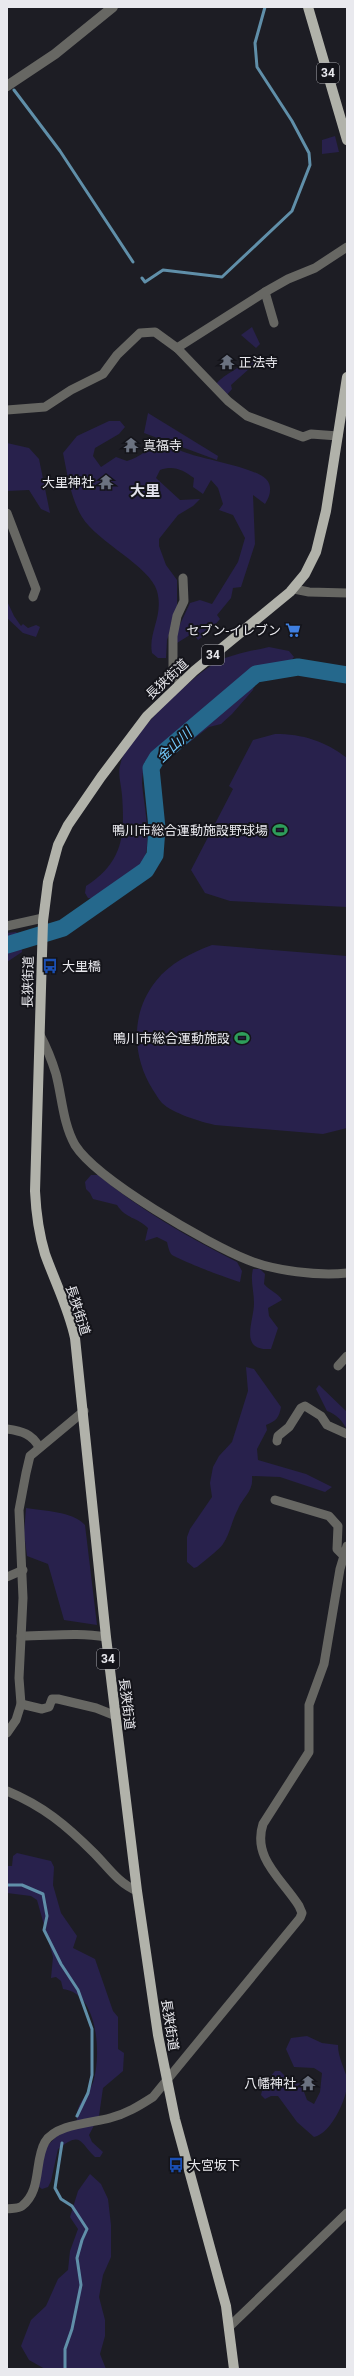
<svg xmlns="http://www.w3.org/2000/svg" width="354" height="2376" font-family="Roboto,'Noto Sans JP',sans-serif">
  <style>
    .green { fill: #28214c }
    .lines { fill: none; stroke-linecap: round; stroke-linejoin: round }
    .stream { stroke: #608fa9; stroke-width: 3 }
    .river { stroke: #25688c; stroke-width: 17 }
    .minor { stroke: #676763; stroke-width: 9 }
    .tertiary { stroke: #676763; stroke-width: 10 }
    .primary { stroke: #b1b2aa; stroke-width: 10 }
    .labels { text-anchor: middle; dominant-baseline: central; stroke-width: 4; stroke-linejoin: round; paint-order: stroke }
    .shield { fill: #14141a; stroke: #a9a9ae; stroke-width: 1 }
    .shield-label { font-size: 12px; font-weight: bold; fill: #e9e9ee }
    .poi-label { font-size: 13px; fill: #e9e9ee; stroke: #14141a; text-anchor: end }
    .street-label { font-size: 13px; fill: #e9e9ee; stroke: #14141a }
    .water-label { font-size: 14px; font-style: italic; fill: #73cafd; stroke: #14141a }
    .quarter-label { font-size: 15px; font-weight: bold; fill: #e2e1eb; stroke: #14141a }
  </style>
  <rect width="100%" height="100%" fill="#1d1d24"/>
  <g class="green">
    <polygon points="335,136 339,152 322,154 322,140"/>
    <polygon points="252,327 260,344 256,348 241,335"/>
    <path d="M252 357 258 361 231 385 232 389 226 396 215 385C225 373 241 368 252 357Z"/>
    <polygon points="148,413 218,456 217,460 144,433"/>
    <path d="M109 421H120L125 427 119 434 95 448 93 456 101 467 116 457 127 461C139 457 147 452 153 441 166 443 175 449 187 453 206 460 253 467 266 479 273 486 270 497 265 504L253 495 255 544 241 587 233 588 231 598 217 615 220 619 208 633 198 640 193 633 177 643 175 635 190 603 200 600 212 604 238 562 245 538 233 515 219 510 223 504 218 488 211 480 203 494 193 487 194 478C183 470 174 465 160 470L156 478 180 500 200 499 193 506 178 515 159 539V546L166 565 177 580V612L167 640 166 658H158L152 653C148 632 164 616 157 591 150 566 97 542 82 517 71 499 67 473 63 453L77 436Z"/>
    <polygon points="7,443 29,448 39,459 50,513 41,509 29,490 7,491"/>
    <polygon points="7,601 14,616 21,626 23,624 28,628 36,625 40,627 36,637 23,633 7,618"/>
    <path d="M269 647 289 651 294 657 288 664 268 667 255 682 253 690 232 714 221 724 209 727 160 765 144 762C144 769 142 776 142 783 144 808 156 855 136 873 123 884 106 887 94 899L88 898 85 893 86 886C123 862 125 836 122 795 121 783 117 773 121 762 128 737 194 674 217 662 232 654 252 651 269 647Z"/>
    <path d="M275 734C303 734 325 741 347 758V907L230 901 205 893 191 870 233 789 229 786 253 740Z"/>
    <polygon points="16,932 20,936 22,952 7,962 7,933"/>
    <path d="M212 945 347 956V1128L323 1134 215 1125C201 1122 172 1113 162 1103 158 1099 156 1094 153 1090 132 1057 130 1013 156 981 170 963 191 953 212 945Z"/>
    <path d="M91 1175H98C140 1210 188 1237 237 1262L242 1271 240 1282C231 1280 174 1258 171 1254 169 1251 168 1246 167 1242L157 1237 145 1241 148 1228C137 1217 126 1219 117 1205L93 1199 90 1193 86 1189 85 1182Z"/>
    <path d="M253 1269H260L265 1274 264 1284C270 1291 278 1293 282 1300L268 1308 269 1316 278 1328 271 1349C238 1351 254 1322 254 1303 254 1291 250 1280 253 1269Z"/>
    <path d="M246 1367 254 1369 281 1407C279 1418 276 1421 266 1425L267 1430 257 1449 258 1460 306 1474 332 1487 325 1492 280 1477 252 1476C254 1491 243 1497 238 1509 232 1520 230 1534 223 1544 221 1548 202 1563 197 1567L194 1568 187 1562V1537L190 1529 212 1497 210 1483 213 1467 219 1456 232 1442 248 1391Z"/>
    <path d="M319 1385 347 1412V1430C343 1421 336 1414 327 1411L316 1389Z"/>
    <path d="M26 1508C44 1511 72 1511 85 1525L97 1625 64 1620 48 1564 27 1556 24 1533Z"/>
    <path d="M17 1853 51 1861 54 1867 53 1885 61 1913 77 1936 73 1948 95 1959 113 2011 118 2017V2049L124 2053 123 2071 103 2088 99 2116 89 2135 92 2142 103 2152 100 2157H95C79 2141 81 2131 58 2149L51 2181 48 2187 42 2189 38 2186 46 2147 58 2135 77 2120C75 2102 90 2095 94 2079 101 2053 98 1993 63 1989L61 1981 56 1977 51 1978 53 1957 37 1900 31 1896 7 1893V1866H12L13 1856Z"/>
    <path d="M307 2036 322 2043 338 2045C338 2057 344 2067 347 2078 350 2095 331 2134 314 2137L297 2122 278 2096H271L265 2099 261 2095C263 2085 268 2079 275 2071H280L290 2081 301 2084 307 2100 314 2104 320 2092 322 2073 314 2068 294 2067 286 2049 291 2038Z"/>
    <polygon points="90,2174 101,2184 108,2199 111,2225 111,2257 103,2275 99,2297 105,2320 105,2336 100,2354 106,2369 45,2369 29,2360 21,2346 31,2320 46,2306 58,2279 68,2270 70,2251 78,2229 70,2217 78,2191"/>
  </g>
  <g class="lines">
    <g class="stream">
      <polyline points="14,90 60,151 133,262"/>
      <polyline points="142,278 145,282 163,270 222,277 292,211 310,165 309,153 292,121 257,67 255,43 265,7"/>
      <polyline points="7,1885 22,1885 43,1894 47,1916 44,1930 61,1964 78,1990 92,2029 92,2075 88,2093 77,2116"/>
      <polyline points="62,2143 55,2188 61,2199 72,2206 87,2229 82,2240 77,2258 81,2285 72,2329 65,2349 65,2369"/>
    </g>
    <polyline class="river" points="7,945 63,928 146,870 155,855 157,828 151,768 157,758 256,674 298,667 347,675"/>
    <g class="minor">
      <polyline points="265,292 274,323"/>
      <polyline points="177,348 228,401 247,416 303,437 311,434 338,436"/>
      <polyline points="7,410 45,407 71,390 103,374 117,355 140,333 155,332 177,348 265,292 288,279 315,268 347,247"/>
      <polyline points="7,513 36,589 33,597"/>
      <polyline points="294,589 309,592 347,593"/>
      <polyline points="179,684 173,669 173,636 177,616 184,601 183,578"/>
      <polyline points="7,926 43,918"/>
      <path d="M40 1035C47 1048 52 1061 56 1074 62 1097 63 1124 75 1145 97 1180 208 1244 248 1260 275 1271 318 1276 347 1273"/>
      <polyline points="338,1366 347,1356"/>
      <path d="M7 1429C22 1431 32 1434 39 1447"/>
      <polyline points="277,1441 278,1436 289,1427 301,1408 305,1406 321,1416 327,1425 347,1434"/>
      <polyline points="275,1500 329,1516 338,1526 337,1549 343,1555"/>
      <polyline points="7,1577 23,1570"/>
      <path d="M21 1636C50 1636 77 1632 106 1637"/>
      <polyline points="21,1704 42,1709 49,1707 52,1699 58,1699 96,1708 116,1716"/>
      <polyline points="7,1733 16,1720 21,1704 19,1678 23,1598 19,1510 26,1473 30,1456 84,1411"/>
      <path d="M7 1791C43 1806 66 1825 94 1853 108 1867 118 1883 137 1891"/>
      <path d="M7 2209C11 2208 18 2209 22 2206 42 2191 34 2161 45 2142 56 2124 92 2123 110 2118 126 2114 139 2106 153 2097L300 1918 302 1913 299 1906C282 1879 252 1858 263 1824L309 1752V1705L324 1664 340 1569 347 1546"/>
      <polyline points="230,2326 347,2213"/>
    </g>
    <polyline class="tertiary" points="7,86 55,54 113,7"/>
    <g class="primary">
      <polyline points="308,7 347,140"/>
      <path d="M234 2369 226 2306 175 2119 158 2035 137 1891 106 1637 75 1338C69 1309 55 1282 45 1254 39 1234 36 1212 35 1191L43 921 48 882 58 845 68 825 101 777 147 716 194 671 290 592 305 574 316 552 326 511 347 377"/>
    </g>
  </g>
  <defs>
    <g id="temple-bare" transform="scale(1.2)"><path d="M0-6L5-2H3V0L6.5 2.5H4V6H1.5V3h-3V6H-4V2.5H-6.5L-3 0V-2H-5Z" fill="#6b7280" stroke="#14141a" stroke-width="2.5" paint-order="stroke"/></g>
    <g id="supermarket-bare" transform="scale(1.2)"><path d="M-6-5.5h2.5l.6 2H6L4.5 2H-2.5L-4.4-4H-6ZM-1.5 3.2a1.3 1.3 0 1 0 .1 0ZM3 3.2a1.3 1.3 0 1 0 .1 0Z" fill="#3f7fe0" stroke="#14141a" stroke-width="2.5" paint-order="stroke"/></g>
    <g id="stadium-bare" transform="scale(1.2)"><path d="M0-5a6.5 5 0 1 0 0 10a6.5 5 0 1 0 0-10ZM-3.5-1.8h7v3.6h-7Z" fill="#2e9e5b" stroke="#14141a" stroke-width="2.5" paint-order="stroke"/></g>
    <g id="bus-bare" transform="scale(1.2)"><path d="M-5-6H5V4H4V6H2V4H-2V6H-4V4H-5ZM-3.5-4V0h7V-4ZM-3.5 1.2v1.5H-2V1.2ZM2 1.2v1.5H3.5V1.2Z" fill="#1a4fb4" stroke="#14141a" stroke-width="2.5" paint-order="stroke"/></g>
  </defs>
  <g fill-rule="evenodd">
    <use href="#temple-bare" x="227" y="362"/>
    <use href="#temple-bare" x="131" y="445"/>
    <use href="#temple-bare" x="106" y="482"/>
    <use href="#supermarket-bare" x="293" y="630"/>
    <use href="#stadium-bare" x="280" y="830"/>
    <use href="#bus-bare" x="50" y="966"/>
    <use href="#stadium-bare" x="242" y="1038"/>
    <use href="#temple-bare" x="308" y="2083"/>
    <use href="#bus-bare" x="176" y="2165"/>
  </g>
  <g class="labels">
    <g class="shield">
      <rect x="317" y="63" width="22" height="20" rx="3"/>
      <rect x="202" y="645" width="22" height="20" rx="3"/>
      <rect x="97" y="1649" width="22" height="20" rx="3"/>
    </g>
    <g class="shield-label">
      <text x="328" y="73">34</text>
      <text x="213" y="655">34</text>
      <text x="108" y="1659">34</text>
    </g>
    <g class="poi-label">
      <text x="239" y="362" text-anchor="start">正法寺</text>
      <text x="143" y="445" text-anchor="start">真福寺</text>
      <text x="94" y="482">大里神社</text>
      <text x="281" y="630">セブン-イレブン</text>
      <text x="268" y="830">鴨川市総合運動施設野球場</text>
      <text x="62" y="966" text-anchor="start">大里橋</text>
      <text x="230" y="1038">鴨川市総合運動施設</text>
      <text x="296" y="2083">八幡神社</text>
      <text x="188" y="2165" text-anchor="start">大宮坂下</text>
    </g>
    <g class="street-label">
      <text transform="translate(167 679) rotate(-43)">長狭街道</text>
      <text transform="translate(28 982) rotate(-89)">長狭街道</text>
      <text transform="translate(78 1310) rotate(72)">長狭街道</text>
      <text transform="translate(127 1704) rotate(83)">長狭街道</text>
      <text transform="translate(170 2025) rotate(81)">長狭街道</text>
    </g>
    <g class="water-label">
      <text transform="translate(174 745) rotate(-43)">金山川</text>
    </g>
    <g class="quarter-label">
      <text x="145" y="491">大里</text>
    </g>
  </g>
  <rect width="354" height="2376" fill="none" stroke="#e9e9ee" stroke-width="16"/>
</svg>
